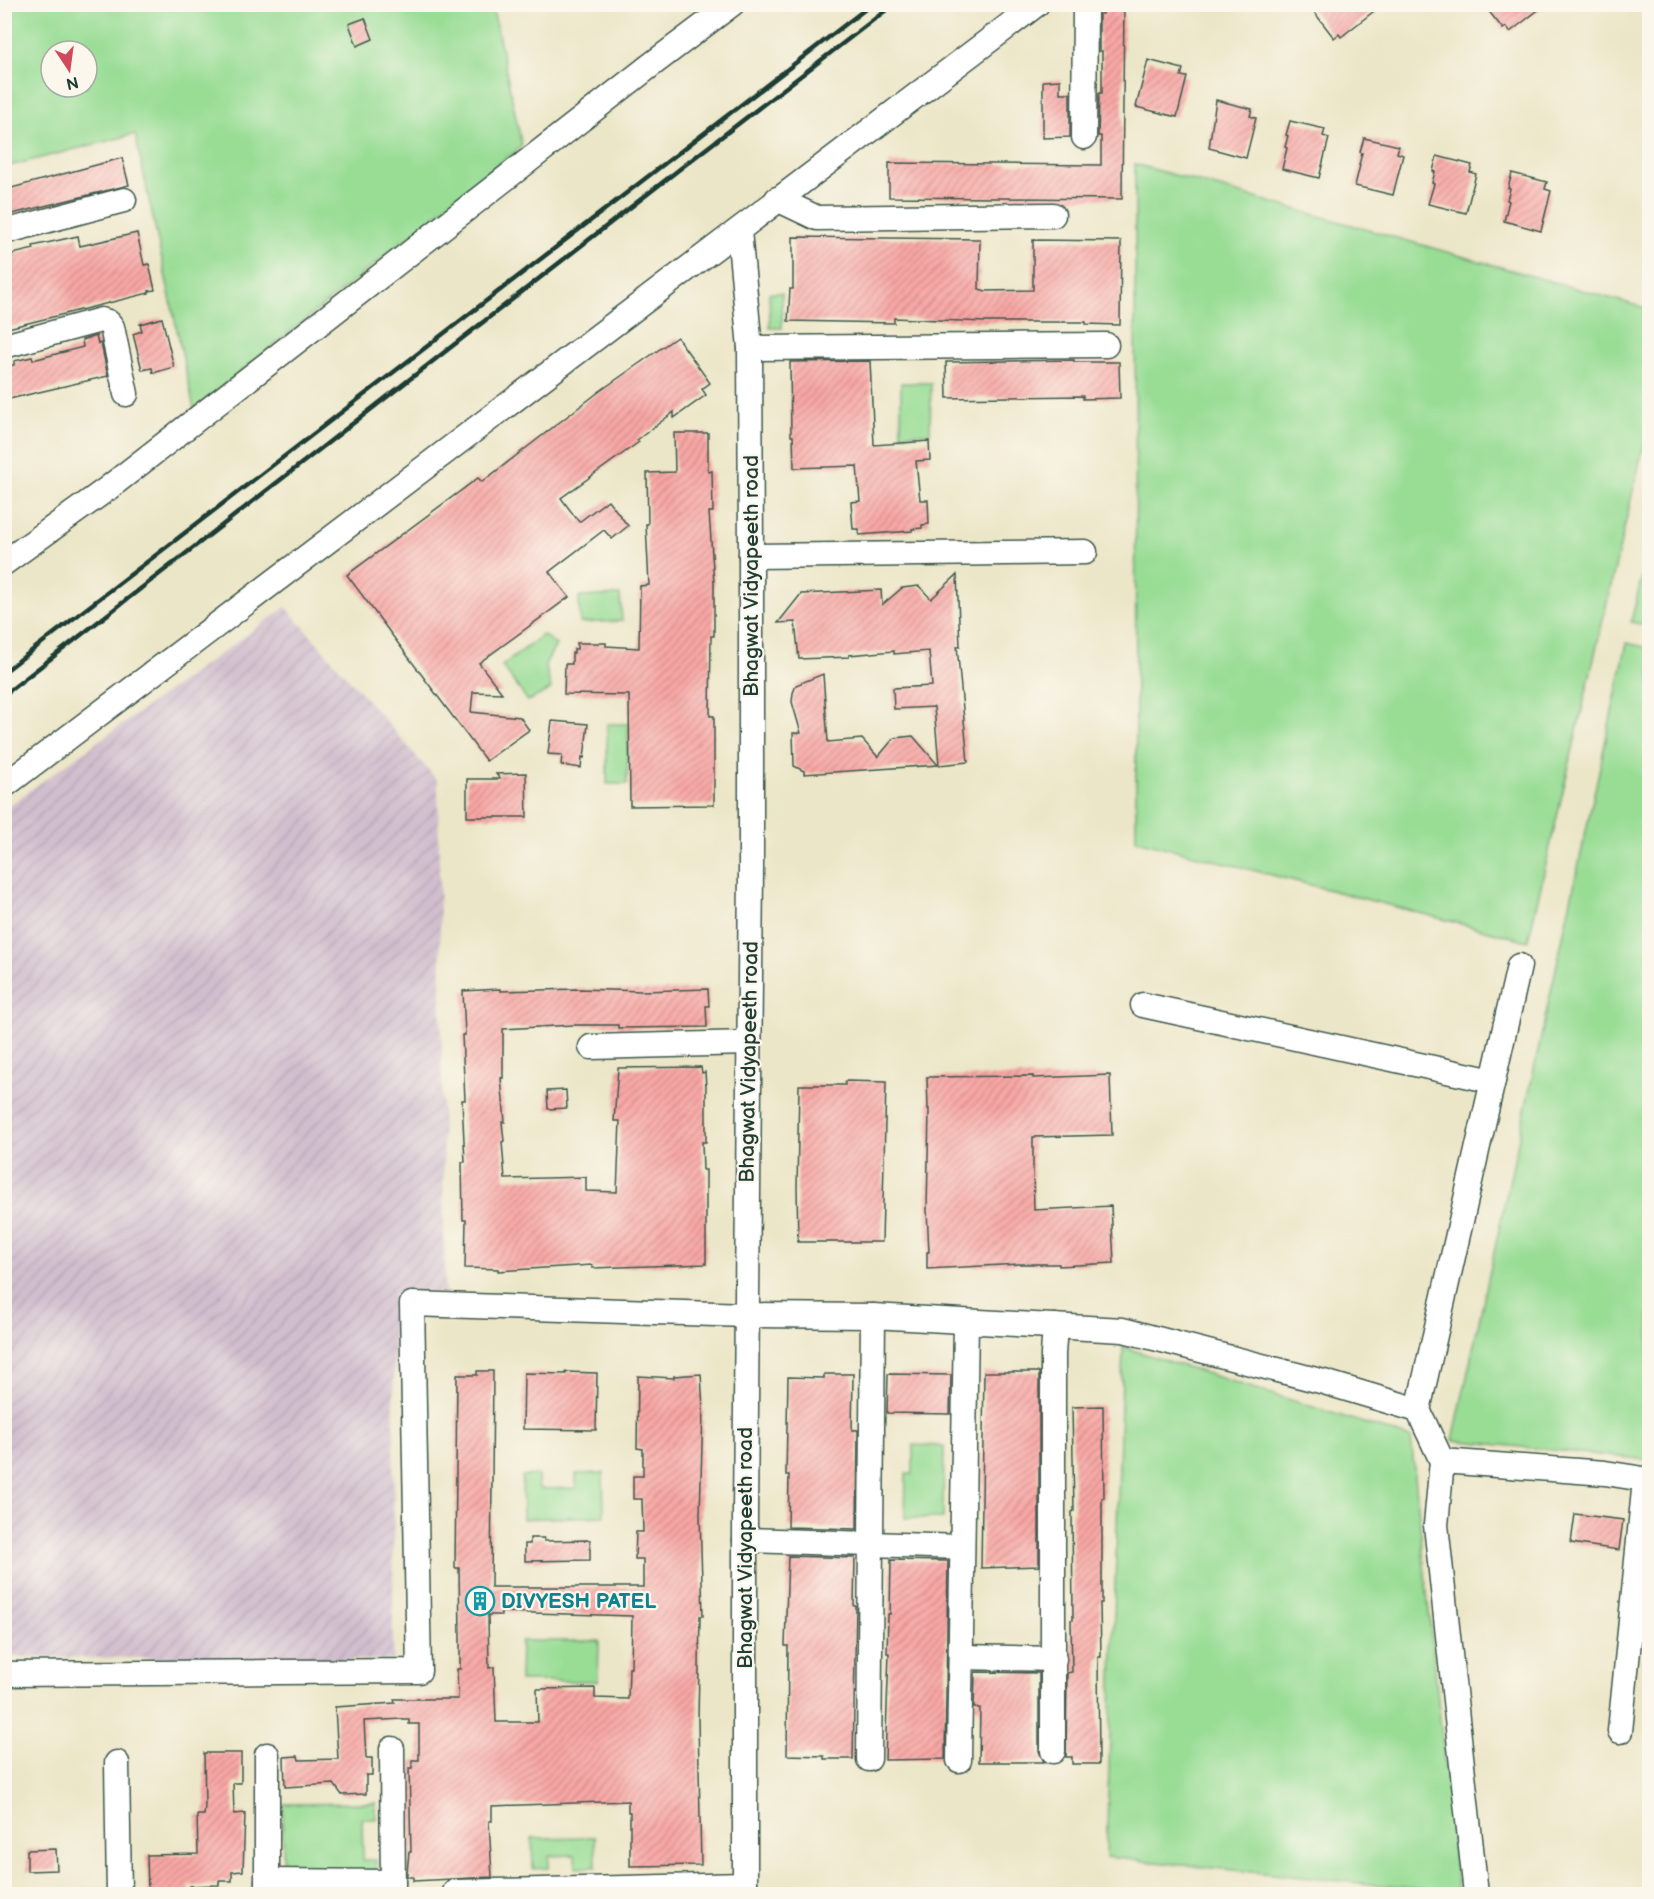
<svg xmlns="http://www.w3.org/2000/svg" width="1654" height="1899" font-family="'Balsamiq Sans',sans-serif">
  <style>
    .industrial { fill: url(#industrial-furrows) }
    .green { fill: #99dd95; stroke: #5c8d64; stroke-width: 1.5; fill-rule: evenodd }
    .building { fill: url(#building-hatch); fill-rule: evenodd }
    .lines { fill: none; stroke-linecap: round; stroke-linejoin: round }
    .minor-casing { stroke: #3e564a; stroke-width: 27 }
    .minor { stroke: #fff; stroke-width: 24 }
    .rail { stroke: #1f3d34; stroke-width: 4.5 }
    .labels { text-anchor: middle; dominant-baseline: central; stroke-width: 4.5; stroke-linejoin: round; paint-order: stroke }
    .street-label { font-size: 21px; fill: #1f3d34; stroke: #fbf7ec }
    .culture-label { font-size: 21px; font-weight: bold; fill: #0d838f; stroke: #fbf7ec; text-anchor: start }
  </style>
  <defs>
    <pattern id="industrial-furrows" width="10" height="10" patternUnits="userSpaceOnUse" patternTransform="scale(1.5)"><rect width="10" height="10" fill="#d0bdcd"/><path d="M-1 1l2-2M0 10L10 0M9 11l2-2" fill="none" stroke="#b2a3b1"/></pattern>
    <pattern id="building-hatch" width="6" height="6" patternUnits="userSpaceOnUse" patternTransform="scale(1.5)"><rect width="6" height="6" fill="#f9a7a5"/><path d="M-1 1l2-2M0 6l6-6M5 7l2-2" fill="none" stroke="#c98987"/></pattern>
  </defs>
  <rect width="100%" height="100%" fill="#fbf7ec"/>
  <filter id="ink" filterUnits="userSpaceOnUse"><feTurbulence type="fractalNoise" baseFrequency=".0167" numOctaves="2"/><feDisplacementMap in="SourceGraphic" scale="12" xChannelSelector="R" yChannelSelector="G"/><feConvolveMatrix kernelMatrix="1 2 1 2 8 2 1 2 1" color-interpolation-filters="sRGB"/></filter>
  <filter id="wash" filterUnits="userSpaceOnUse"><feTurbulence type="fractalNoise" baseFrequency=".008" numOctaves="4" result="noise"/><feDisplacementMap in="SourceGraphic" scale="24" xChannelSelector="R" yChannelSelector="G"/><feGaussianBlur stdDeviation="1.35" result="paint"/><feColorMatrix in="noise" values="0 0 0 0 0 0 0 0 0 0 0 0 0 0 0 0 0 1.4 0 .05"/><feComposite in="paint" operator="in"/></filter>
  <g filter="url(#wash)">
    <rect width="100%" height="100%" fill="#ece6c8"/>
    <polygon class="industrial" points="286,607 438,781 445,1293 394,1293 393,1660 5,1657 4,809"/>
    <g class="green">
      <path d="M5 4 492 5 522 146 194 409 135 134 5 167ZM51 51H87V87H51Z"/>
      <polygon points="1135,164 1649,309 1649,422 1528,941 1136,840"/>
      <polygon points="769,293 782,293 782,328 770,328"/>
      <polygon points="901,383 931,383 930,433 901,434"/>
      <polygon points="1649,547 1649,626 1631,622"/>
      <polygon points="620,595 622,621 580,623 579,597"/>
      <polygon points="543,635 556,645 545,664 551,689 528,701 502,666"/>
      <polygon points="1627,643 1650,648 1649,1460 1453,1440"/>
      <polygon points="607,724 628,724 627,784 607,784"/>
      <polygon points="1123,1347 1411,1438 1458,1893 1106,1857"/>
      <polygon points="913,1445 944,1446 943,1518 905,1518 906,1474 913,1474"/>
      <polygon points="603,1473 604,1516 523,1519 522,1476 538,1475 539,1489 576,1488 576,1474"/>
      <polygon points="521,1641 599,1641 598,1681 520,1681"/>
      <polygon points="376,1803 376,1819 362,1819 363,1860 376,1860 376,1875 283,1876 283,1804"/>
      <polygon points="595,1837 596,1867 576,1868 575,1855 549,1856 549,1868 533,1869 532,1838"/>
    </g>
    <g id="blocks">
      <g class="building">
        <polygon points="1103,4 1124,4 1122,199 889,197 889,163 1101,165 1101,136 1098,136 1099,93 1102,93 1102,51 1099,51 1099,14 1103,14"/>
        <polygon points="1308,4 1383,4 1341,37 1339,34 1334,38"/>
        <polygon points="1483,4 1546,4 1510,32 1506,27 1503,29"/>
        <polygon points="365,18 373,39 357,46 349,24"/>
        <polygon points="1148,60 1183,69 1181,76 1187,77 1177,117 1136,107"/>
        <polygon points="1060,80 1060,93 1070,93 1070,137 1043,138 1043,81"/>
        <polygon points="1216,100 1252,109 1250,116 1256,118 1246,158 1209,148"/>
        <polygon points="1290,121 1325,129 1323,136 1329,138 1319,178 1282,169 1287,148 1285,147 1288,136 1286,135"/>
        <polygon points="1364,138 1399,146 1397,153 1403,155 1393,195 1355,186 1360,165 1359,165 1362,153 1360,152"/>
        <polygon points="1437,156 1472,165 1470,172 1476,174 1466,213 1428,204 1434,184 1432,183 1435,172 1433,171"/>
        <polygon points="122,158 129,185 4,216 4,190"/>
        <polygon points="1512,173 1547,182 1545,189 1551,191 1541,231 1504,221 1509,201 1507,200 1510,189 1508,188"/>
        <polygon points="137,233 144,265 149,264 155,290 149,291 149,293 4,329 4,256 34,249 33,246 78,236 80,246"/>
        <polygon points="793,237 980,239 979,289 986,291 1033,290 1033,240 1121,241 1120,325 1086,324 1086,322 985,322 894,318 894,323 788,321 790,289 793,289"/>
        <polygon points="162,318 174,367 153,373 152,368 142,370 133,334 142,331 140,324"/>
        <polygon points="96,336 98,344 101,343 108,376 9,399 4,367 14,365 14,361 32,357 33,360 83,347 82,340"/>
        <polygon points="677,337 710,383 702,389 706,395 674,418 674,412 637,440 639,442 561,498 579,522 608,500 628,526 612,539 604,530 549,572 569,597 479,663 502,693 473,692 471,712 520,717 529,730 486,761 347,575 478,478 482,482 600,391"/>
        <polygon points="1074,360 1074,362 1119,362 1120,398 1083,399 1083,396 947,398 946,362"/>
        <polygon points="870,361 874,445 929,441 930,460 916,461 920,500 928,500 929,524 922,525 922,528 912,529 912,531 859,535 859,529 853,529 851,502 860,501 857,466 794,468 793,436 791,436 790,362"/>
        <polygon points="674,433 708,433 708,472 712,471 713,512 709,512 714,583 714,636 711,636 710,716 714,716 714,805 630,806 629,695 564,694 565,664 572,664 572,653 574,653 574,649 577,649 577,643 606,643 606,646 639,648 640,586 649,585 646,524 648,524 647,473 675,472"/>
        <polygon points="957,575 960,646 957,646 968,762 939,765 934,707 894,709 893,688 932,686 929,651 894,654 894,651 849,655 849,657 799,659 795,622 778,623 801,594 881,590 882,605 902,588 919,586 931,599"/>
        <polygon points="823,674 828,742 862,739 878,757 894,738 913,736 938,765 804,774 804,771 794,766 793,733 801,733 792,702 793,693 796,685"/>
        <polygon points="552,721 588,724 584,758 582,757 581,768 561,765 562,755 548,754"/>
        <polygon points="526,773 527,817 467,817 467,779 500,779 496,774"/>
        <polygon points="500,989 500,991 579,989 643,991 708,989 709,1006 706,1006 707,1027 618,1028 618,1025 573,1025 503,1029 503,1078 501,1078 505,1122 502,1122 504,1141 502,1142 505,1179 586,1177 586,1191 617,1192 620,1121 614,1121 618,1068 701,1067 702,1073 705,1072 706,1087 706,1142 702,1142 703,1170 706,1170 706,1264 592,1268 592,1265 498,1271 498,1269 465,1268 466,1220 463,1220 462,1162 465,1162 462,1100 465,1100 462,1035 465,1035 463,991"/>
        <polygon points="1110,1075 1112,1135 1033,1137 1033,1167 1034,1210 1111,1206 1114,1263 1059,1266 1059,1264 1020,1264 927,1269 927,1252 929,1252 927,1210 929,1109 928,1109 927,1077 1033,1076 1033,1078"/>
        <polygon points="845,1081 886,1082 882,1242 798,1242 797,1187 799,1085 845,1085"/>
        <polygon points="566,1090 567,1108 548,1109 547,1091"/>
        <path d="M477 1371H493L491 1587H643V1559H635L636 1532H643L642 1499H633V1476H643V1449L637 1448 638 1376 674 1378V1376L701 1374 703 1410 700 1515 703 1616H700L698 1720 701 1865 630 1866V1812H628V1801L492 1806V1821H489L492 1877 413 1881V1877H407V1873L409 1852H411L409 1768H412V1760H419V1724H409V1720H403V1719L364 1721 366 1758H372V1775H366V1794L342 1795 334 1784 285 1787 284 1757 298 1756 299 1760 338 1759 335 1707 395 1703 394 1699H458L457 1669H460V1638L459 1568H455L457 1375H477ZM501 1612 632 1616 631 1668H629L628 1699 595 1698V1688L537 1689 538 1722H496L494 1667 489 1668 488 1615H501Z"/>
        <polygon points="566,1372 597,1373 596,1430 523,1429 524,1373 566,1374"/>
        <polygon points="984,1372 1039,1372 1039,1566 981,1568"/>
        <polygon points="824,1374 853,1374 852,1430 858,1430 857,1529 788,1527 789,1475 786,1475 788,1377 824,1378"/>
        <polygon points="888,1374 951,1375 950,1414 887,1413"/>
        <polygon points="1103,1406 1104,1498 1102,1498 1102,1603 1100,1603 1101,1657 1098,1657 1099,1764 1072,1764 1072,1757 1066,1757 1067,1673 1072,1672 1071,1620 1073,1620 1072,1512 1074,1511 1072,1407"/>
        <polygon points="1575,1514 1623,1520 1619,1550 1571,1543"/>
        <polygon points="530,1538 544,1538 544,1541 590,1540 590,1560 525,1561 525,1544 530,1544"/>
        <polygon points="788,1556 855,1558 854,1606 856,1606 853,1759 824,1759 824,1756 787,1755 788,1646 785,1646"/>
        <polygon points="891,1560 948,1561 945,1759 885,1760 889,1653 887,1653 888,1614 890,1614"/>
        <polygon points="975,1672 1039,1673 1039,1751 1044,1762 979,1762 980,1708 974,1708"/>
        <polygon points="204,1753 241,1753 241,1783 233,1783 234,1814 245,1813 243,1871 232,1872 232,1881 219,1881 219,1885 189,1886 189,1892 148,1893 147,1855 198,1854 197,1815 204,1815 205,1806"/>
        <polygon points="56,1849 57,1870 27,1871 27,1850"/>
      </g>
    </g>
  </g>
  <g filter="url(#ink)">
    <use href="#blocks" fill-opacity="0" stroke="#3e564a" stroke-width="1.5"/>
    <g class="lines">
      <g class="minor-casing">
        <g id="minor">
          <polyline points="1084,137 1085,4"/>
          <polyline points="777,199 817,218 1053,215"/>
          <polyline points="739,231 750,348 751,556 751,869 745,1514 745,1894"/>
          <polyline points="4,232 124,200"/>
          <polyline points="4,346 101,320 108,322 112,327 126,394"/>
          <polyline points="750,348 1106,345"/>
          <polyline points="751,556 1085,552"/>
          <polyline points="4,563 107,489 651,65 732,4"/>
          <polyline points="4,786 1037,4"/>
          <polyline points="1143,1005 1493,1081"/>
          <polyline points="591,1047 749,1043"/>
          <polyline points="1418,1410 1519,966"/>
          <polyline points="1442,1461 1436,1525 1476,1894"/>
          <polyline points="745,1540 962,1547"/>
          <polyline points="961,1657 1054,1659"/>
          <polyline points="4,1674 419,1671 412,1304 746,1315 873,1316 1123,1330 1324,1382 1418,1410 1442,1461 1605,1473 1650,1480"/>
          <polyline points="1620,1731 1645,1480"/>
          <polyline points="392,1749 393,1894"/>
          <polyline points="1053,1751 1053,1354 1055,1326"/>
          <polyline points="267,1755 267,1894"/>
          <polyline points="869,1759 873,1316"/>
          <polyline points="959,1760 966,1322"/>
          <polyline points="117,1763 119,1894"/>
          <polyline points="267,1881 393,1882"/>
          <polyline points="455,1892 745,1885"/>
        </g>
      </g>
      <use href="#minor" class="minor"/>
      <g class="rail">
        <polyline points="4,672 872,4"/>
        <polyline points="4,695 681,168 894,4"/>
      </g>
    </g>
  </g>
  <defs>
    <g id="building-ring" transform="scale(1.5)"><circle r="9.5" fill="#fbf7ec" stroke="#0f9aa8" stroke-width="1.5"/><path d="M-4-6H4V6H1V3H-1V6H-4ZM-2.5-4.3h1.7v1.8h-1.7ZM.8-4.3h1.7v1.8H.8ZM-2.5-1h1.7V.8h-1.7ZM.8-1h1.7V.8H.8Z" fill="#0f9aa8"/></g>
  </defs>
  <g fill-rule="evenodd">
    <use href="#building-ring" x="480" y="1601"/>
  </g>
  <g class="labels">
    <g class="street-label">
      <text transform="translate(751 576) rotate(-90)">Bhagwat Vidyapeeth road</text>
      <text transform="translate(749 1062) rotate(-89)">Bhagwat Vidyapeeth road</text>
      <text transform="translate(745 1548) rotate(-90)">Bhagwat Vidyapeeth road</text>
    </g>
    <g class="culture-label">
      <text x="501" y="1601">DIVYESH PATEL</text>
    </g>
  </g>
  <rect width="1654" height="1899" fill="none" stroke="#fbf7ec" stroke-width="24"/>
  <g transform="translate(69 69) rotate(167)"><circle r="28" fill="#fbf7ec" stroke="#a3ada2" stroke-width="1.5"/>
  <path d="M0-4.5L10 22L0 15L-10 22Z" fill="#d1495b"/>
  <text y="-9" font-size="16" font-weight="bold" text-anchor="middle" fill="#1f3d34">N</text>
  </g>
</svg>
